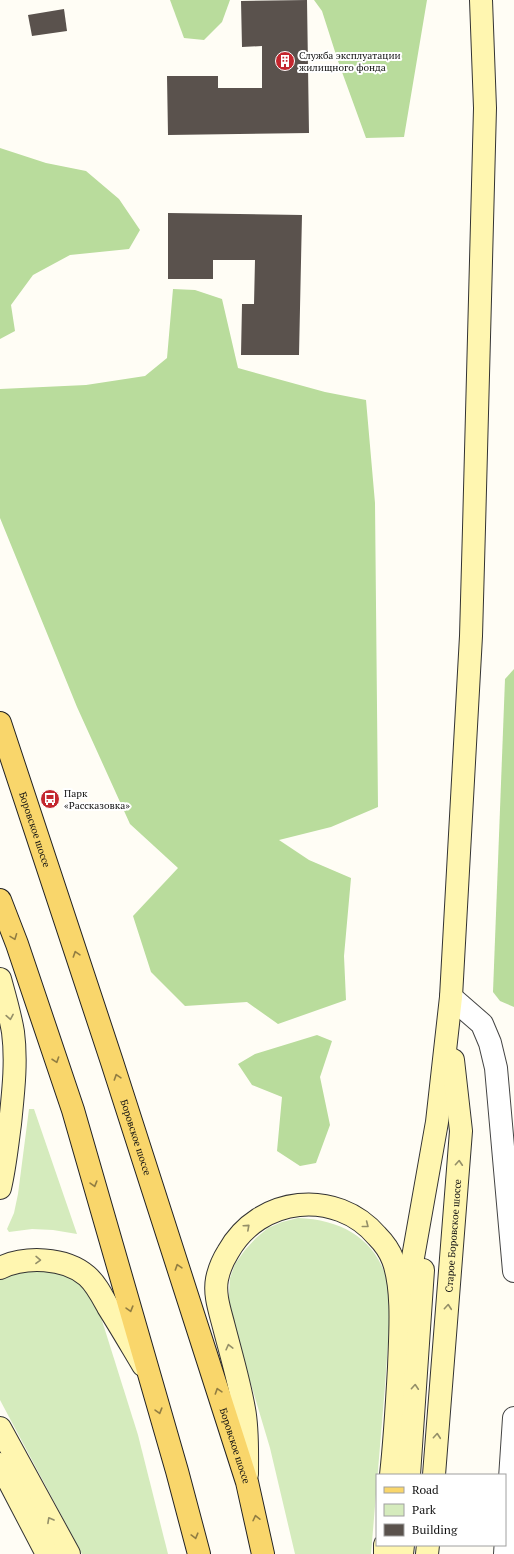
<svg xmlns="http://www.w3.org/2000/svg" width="514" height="1554" font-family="'PT Serif',serif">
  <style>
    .green { fill: #d5ebbd }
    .forest { fill: #b9dc9c }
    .building { fill: #5a524d }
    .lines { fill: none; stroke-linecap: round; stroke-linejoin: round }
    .street-casing { stroke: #444; stroke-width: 24 }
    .secondary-casing { stroke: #333; stroke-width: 24 }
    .primary-casing { stroke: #222; stroke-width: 24 }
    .street { stroke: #fff; stroke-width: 22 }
    .secondary { stroke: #fff6b0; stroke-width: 22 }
    .primary { stroke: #f9d66b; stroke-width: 22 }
    .oneway { stroke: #917d42 }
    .oneway2 { stroke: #948f68 }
    .labels { text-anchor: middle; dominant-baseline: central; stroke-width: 4; stroke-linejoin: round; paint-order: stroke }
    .poi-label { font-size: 10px; fill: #111; stroke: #fff; text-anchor: start }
    .street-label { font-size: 10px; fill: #111; stroke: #fff }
  </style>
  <rect width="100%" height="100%" fill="#fffdf5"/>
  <g class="green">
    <polygon points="29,1109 34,1109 77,1234 53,1230 32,1229 9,1232 7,1229 14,1213 18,1194"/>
    <path d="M298 1218C350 1220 385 1246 391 1300L385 1386 371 1554H295L270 1448 228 1307 230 1278 235 1264 245 1250 256 1238 268 1228 282 1222Z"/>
    <polygon points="17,1270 58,1271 83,1284 99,1311 138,1435 168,1554 82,1554 0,1400 0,1278"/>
  </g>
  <g class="forest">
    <polygon points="170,0 230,0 222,22 204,40 184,38"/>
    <polygon points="314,0 427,0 404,137 366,138 338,61 322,11"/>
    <polygon points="0,148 46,163 86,171 119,199 140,230 129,249 70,255 33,275 11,305 15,331 0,339"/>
    <polygon points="173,289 195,290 222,299 238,368 325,392 366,400 375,503 378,807 331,827 279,840 309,860 351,878 344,956 346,1000 278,1024 247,1002 185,1006 151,972 133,916 178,868 130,824 77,707 0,518 0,389 86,385 145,376 167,358"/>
    <polygon points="514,669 514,1007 500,1001 493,992 505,679"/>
    <polygon points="317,1035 332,1041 320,1077 330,1125 316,1163 300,1166 277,1151 282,1097 252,1085 238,1064 255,1054"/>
  </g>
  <g class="building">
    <polygon points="307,0 309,133 168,135 167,76 218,76 218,88 262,88 262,46 242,47 241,1"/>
    <polygon points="64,9 67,31 32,36 28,15"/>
    <polygon points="168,213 302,215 299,355 241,355 242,304 254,304 255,260 213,260 213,279 168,279"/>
  </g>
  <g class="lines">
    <g class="street-casing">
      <g id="street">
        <polyline points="451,997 482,1024 490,1043 496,1068 514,1271"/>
        <polyline points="505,1554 514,1418"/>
      </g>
    </g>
    <g class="secondary-casing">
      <g id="secondary">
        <path d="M0 979C5 997 10 1014 13 1032 17 1062 13 1094 10 1124 7 1146 5 1167 0 1188"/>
        <path d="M0 1268C25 1256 65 1257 87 1276 96 1284 102 1296 108 1307 120 1326 131 1345 143 1365"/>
        <polyline points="401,1325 437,1122 451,997 471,636 474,528 485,108 481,0"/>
        <polyline points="0,1428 69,1554"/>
        <polyline points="0,1464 47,1554"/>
        <path d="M247 1474C247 1453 248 1430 244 1409 239 1381 231 1354 224 1327 220 1311 214 1295 217 1279 219 1269 223 1260 228 1252 259 1196 336 1188 377 1236 384 1243 390 1252 393 1260 404 1289 400 1337 399 1367 397 1403 395 1439 391 1475"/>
        <polyline points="409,1475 423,1270"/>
        <path id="s1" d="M434 1475 461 1131 453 1060"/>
        <polyline points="385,1554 385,1545"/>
        <polyline points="402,1554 403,1545"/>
        <polyline points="427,1554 428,1545"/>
      </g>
    </g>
    <g class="primary-casing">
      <g id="primary">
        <path id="s2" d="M0 723 112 1062 247 1482 263 1554"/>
        <polyline points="0,900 17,944 73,1110 177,1471 199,1554"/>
      </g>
    </g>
    <use href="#street" class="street"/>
    <use href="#secondary" class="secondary"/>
    <use href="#primary" class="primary"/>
  </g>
  <defs><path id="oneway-chevron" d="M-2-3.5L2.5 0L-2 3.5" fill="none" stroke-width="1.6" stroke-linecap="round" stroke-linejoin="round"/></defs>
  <g class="oneway">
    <use href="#oneway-chevron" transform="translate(14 937) rotate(69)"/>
    <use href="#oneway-chevron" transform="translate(76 954) rotate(-108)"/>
    <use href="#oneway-chevron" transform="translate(56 1060) rotate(71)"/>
    <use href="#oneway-chevron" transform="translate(117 1077) rotate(-108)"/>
    <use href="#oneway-chevron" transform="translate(94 1184) rotate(74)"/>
    <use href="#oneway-chevron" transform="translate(178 1267) rotate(-108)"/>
    <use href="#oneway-chevron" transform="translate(130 1309) rotate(74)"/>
    <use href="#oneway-chevron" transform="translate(218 1391) rotate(-108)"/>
    <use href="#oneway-chevron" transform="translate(159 1411) rotate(74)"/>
    <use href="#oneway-chevron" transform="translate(256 1518) rotate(-103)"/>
    <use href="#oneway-chevron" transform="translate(195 1536) rotate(75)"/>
  </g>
  <g class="oneway2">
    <use href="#oneway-chevron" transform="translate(10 1017) rotate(80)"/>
    <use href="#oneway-chevron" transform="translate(459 1163) rotate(-86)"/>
    <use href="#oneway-chevron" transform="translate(366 1225) rotate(38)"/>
    <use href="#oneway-chevron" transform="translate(247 1227) rotate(-42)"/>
    <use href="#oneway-chevron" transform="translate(38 1260) rotate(1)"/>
    <use href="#oneway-chevron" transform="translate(448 1307) rotate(-85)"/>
    <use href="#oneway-chevron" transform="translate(229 1347) rotate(-104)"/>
    <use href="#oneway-chevron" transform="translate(415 1387) rotate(-86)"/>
    <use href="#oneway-chevron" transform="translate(437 1436) rotate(-85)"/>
    <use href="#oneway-chevron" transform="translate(50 1520) rotate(-119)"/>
  </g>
  <defs>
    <g id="building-disc" transform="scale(1)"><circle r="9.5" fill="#c4262e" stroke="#fff"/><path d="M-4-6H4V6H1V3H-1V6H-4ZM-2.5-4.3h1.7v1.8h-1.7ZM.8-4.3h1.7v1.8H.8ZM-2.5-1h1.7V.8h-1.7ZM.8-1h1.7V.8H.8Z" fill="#fff"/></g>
    <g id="bus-disc" transform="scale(1)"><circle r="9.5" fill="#c4262e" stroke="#fff"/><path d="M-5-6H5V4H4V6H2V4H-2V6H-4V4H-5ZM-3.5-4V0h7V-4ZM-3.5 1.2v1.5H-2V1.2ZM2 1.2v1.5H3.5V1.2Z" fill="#fff"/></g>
  </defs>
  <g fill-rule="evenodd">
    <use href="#building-disc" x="285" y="61"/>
    <use href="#bus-disc" x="50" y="799"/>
  </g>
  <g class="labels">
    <g class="poi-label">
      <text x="299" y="55">Служба эксплуатации<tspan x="299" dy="12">жилищного фонда</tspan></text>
      <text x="64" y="793">Парк<tspan x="64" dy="12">«Рассказовка»</tspan></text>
    </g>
    <g class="street-label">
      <text stroke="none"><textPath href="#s2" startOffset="112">Боровское шоссе</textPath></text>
      <text stroke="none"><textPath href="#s2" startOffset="436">Боровское шоссе</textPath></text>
      <text stroke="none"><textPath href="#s1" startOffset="240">Старое Боровское шоссе</textPath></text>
      <text stroke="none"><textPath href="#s2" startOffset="760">Боровское шоссе</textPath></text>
    </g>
  </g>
  <rect x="376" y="1474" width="130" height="72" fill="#ffffff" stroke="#a0a0a0"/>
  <rect x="384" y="1487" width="20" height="6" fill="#f9d66b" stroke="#a0a0a0"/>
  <text x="412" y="1494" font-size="12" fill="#111111">Road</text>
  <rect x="384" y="1504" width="20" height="12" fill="#d5ebbd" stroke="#a0a0a0"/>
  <text x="412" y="1514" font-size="12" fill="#111111">Park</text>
  <rect x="384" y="1524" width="20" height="12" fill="#5a524d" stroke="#a0a0a0"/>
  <text x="412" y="1534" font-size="12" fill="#111111">Building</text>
</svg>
